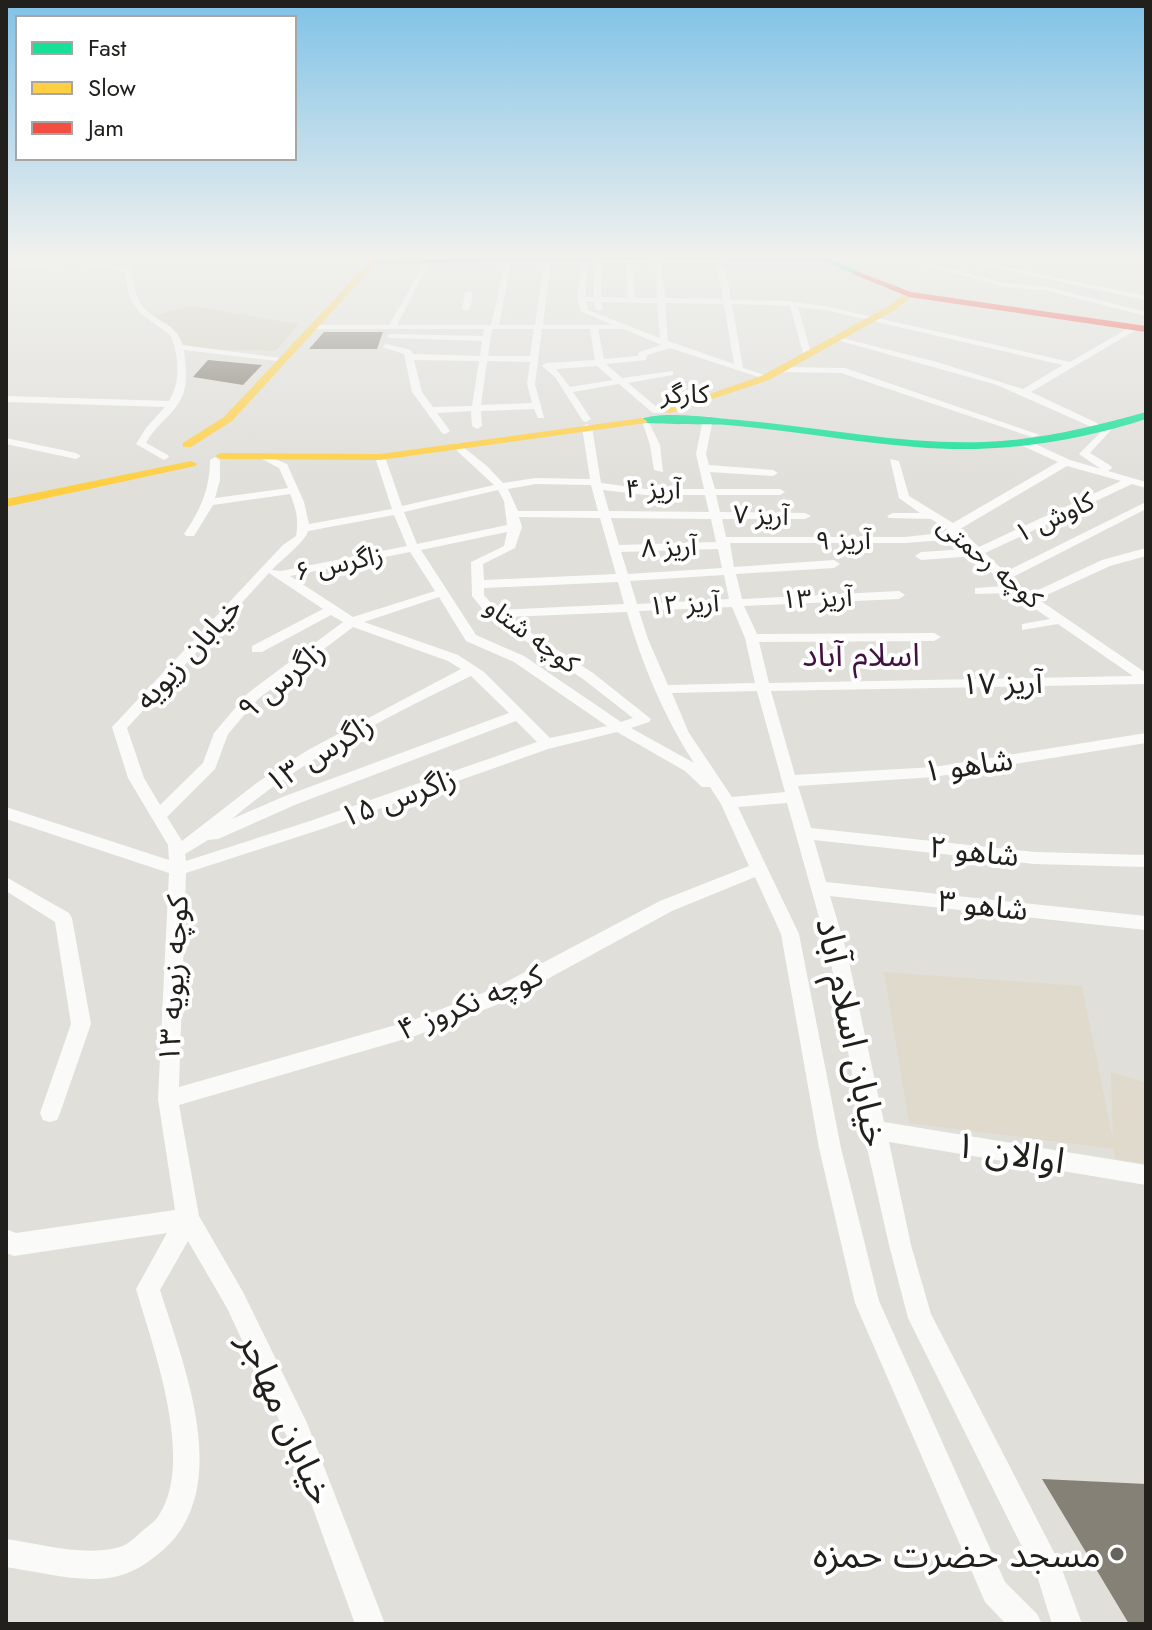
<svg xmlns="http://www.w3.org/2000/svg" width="1152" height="1630" font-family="Jost,'Noto Sans Arabic',sans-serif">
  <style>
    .built { fill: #d6d3c7 }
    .education { fill: #e0dacc }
    .building { fill: #858176 }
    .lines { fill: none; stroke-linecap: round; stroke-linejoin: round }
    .street { fill: #fafaf9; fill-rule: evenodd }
    .fast { fill: #16e098; fill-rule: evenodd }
    .slow { fill: #ffcf43; fill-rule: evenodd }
    .jam { fill: #f24e42; fill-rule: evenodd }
    .poi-dot { fill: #64635e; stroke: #fff; stroke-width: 3 }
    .labels { text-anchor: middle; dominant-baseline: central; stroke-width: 8; stroke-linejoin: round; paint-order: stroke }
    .far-street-label { font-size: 26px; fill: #21201c; stroke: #fff }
    .street-label { font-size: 30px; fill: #21201c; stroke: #fff }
    .neighbourhood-label { font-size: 32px; fill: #411142; stroke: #fff }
    .near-street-label { font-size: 36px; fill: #21201c; stroke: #fff }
    .near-poi-label { font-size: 36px; fill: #21201c; stroke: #fff; text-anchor: end }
  </style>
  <rect width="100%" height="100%" fill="#e0dfda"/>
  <polygon class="built" points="191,306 299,324 275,351 178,348 173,331 153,316"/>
  <polygon class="education" points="884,972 1082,986 1113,1140 1111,1072 1146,1083 1146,1164 1115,1159 1114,1149 909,1123"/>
  <g class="building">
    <polygon points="324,332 383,332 377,349 309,349"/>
    <polygon points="208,360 262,365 243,385 193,377"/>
    <polygon points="1042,1479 1146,1484 1146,1624 1129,1624"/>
  </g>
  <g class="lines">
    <g class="street">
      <path d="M582 256H588L585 297H593L596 258 599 256 602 258 601 297 627 298 626 257 632 256 635 298H657L655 257 661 256 665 298 723 299 718 269 722 267 726 269 731 300 786 301 825 306 1070 362 1132 326 1139 328 1031 392 1097 423 1099 425 1094 428 997 385 830 338 834 336 937 362 1023 389 1063 365 825 310 798 307 811 353 807 356 803 353 790 306 732 304 743 368 768 376V380L670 348 647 355 646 360 606 364 622 378 673 371V375L628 383 659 409V413H653L619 384 573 392 591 419 586 422 583 421 555 377 542 366 546 363 595 360 590 329H542L535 384 544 418H538L534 409 481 411 482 426 477 429 472 426 471 411 437 413 450 431 445 434 442 433 412 392 404 354 382 347 386 344 411 350 413 354 480 356 482 341 391 338 387 336 391 334 483 336 484 329H313L309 327 313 325H389L427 259 430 261 397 325H491L506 259 509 257 512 259 499 325H535L545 259 548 257 551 259 543 325H612L581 311 577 299ZM586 301 594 302 595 309 599 311 603 309 601 302 657 303 660 338 588 310ZM665 303 724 304 734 364 668 341ZM492 329H534L530 356H488ZM598 329H624L661 345 639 352 638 356 604 359ZM414 360 479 361 472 406 433 407 422 392ZM487 361 530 362 527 384 532 403 481 405ZM597 366 613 380 570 387 556 369Z"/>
      <polygon points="894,256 904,256 1003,283 1044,286 1146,312 1146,316 1044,290 1003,287"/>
      <polygon points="939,256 952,256 1146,296 1146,300"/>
      <path d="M83 260 130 268C134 281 134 294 142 305 155 323 174 320 183 345L289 359 285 362 184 350C186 369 189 389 178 404 169 418 154 427 146 443L168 455 169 457 164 460 136 444 146 428 165 407 6 402V396L169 401C181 381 179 357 171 336L139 312 130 298 124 271 83 264 6 266V262Z"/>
      <polygon points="469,291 473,293 470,309 466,311 462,309 465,293"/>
      <polygon points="779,367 845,368 1040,435 1032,437 841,373 776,372 775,370"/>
      <path d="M708 416 713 419 706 454 709 465 773 470 778 473 773 476 710 472 715 489H780L785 492 780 495H716L720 512 805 513 811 516 805 519H722L726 537H905L951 532 931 519 889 518 887 516 893 513H920L899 498 890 459 899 461 909 496 953 523 1058 462 1023 446V442H1031L1070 460 1101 469 1079 454 1106 427 1111 430 1090 453 1111 466 1112 468 1108 471 1146 482V488L1132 484 985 553 1005 572 1146 502V509L1011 578 1030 594 1102 560 1146 548V556L1110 566 1038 599 1146 673V684L771 691 795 775 934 767 1146 733V743L934 777 798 786 811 828 1034 852 1146 855V867L1034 864 814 840 826 882 1146 916V930L830 896 847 953 884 1122 1146 1165V1185L889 1142 911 1245 931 1314 1060 1564 1082 1624H1052L1038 1579 908 1318 889 1245 863 1130 829 953 787 803 738 807 799 934 841 1148 879 1301 1005 1582 1037 1614 1042 1624H1006L985 1602 855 1303 819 1148 781 934 755 877 672 911 507 1001 415 1036 179 1105 199 1216 243 1292 307 1423 385 1624H355L287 1437 227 1308 188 1241 160 1290C184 1366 234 1488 163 1550 147 1564 130 1575 109 1578 75 1582 40 1572 6 1567V1539C41 1544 81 1556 116 1548 126 1546 134 1539 141 1532 147 1527 155 1522 159 1515 195 1461 153 1347 136 1289L167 1233 14 1256 6 1253V1229L16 1233 175 1210 158 1099 169 873 6 819V807L169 860 168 845 128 778 112 727 283 545 296 536C299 521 296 508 290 494L213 505 194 536H186L184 534C200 511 210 489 210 460L215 457 220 460V480L215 498 288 488 279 468 260 458 265 455 287 464 304 502 309 524 392 509 375 457 380 454 385 457 402 506 494 485 454 448V444L458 443 487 466 503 483 536 478 590 479 582 427 587 424 592 427 601 483 646 489H704L696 454 703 419ZM1067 466 1121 481 979 547 960 529ZM536 484 591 485 598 511H518L508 489ZM498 490 504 501 507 525 417 544 404 512ZM603 490 646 495H705L709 512 609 511ZM394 515 407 546 281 571 272 570C281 560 306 541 308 531ZM519 517 600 518 616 574 484 580 483 564 515 548 522 527ZM611 518 711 519 716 542 619 545ZM507 532 504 546 471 562 472 596 489 617 583 679 633 718 621 722 524 656 476 635 421 550ZM957 539 968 549 921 552 915 556 921 560 975 556 1005 586 975 588V594L1012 593 1050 619 1022 624V630L1058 624 1133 676 769 683 759 642 934 641 941 637 934 633 757 634 744 606 899 599 905 595 899 591 742 599 736 574 834 568 840 564 834 560 734 567 730 543H905ZM718 549 722 568 628 574 621 552ZM410 552 435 591 353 617 290 576ZM269 573 323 609 252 646V652H262L331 615 343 622 248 693 214 733 203 763 160 805 144 778 127 728ZM724 575 729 599 637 604 630 581ZM618 582 624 604 497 610 484 595V588ZM439 597 466 641 514 662 607 726 550 738 484 672 458 655 364 622ZM732 607 745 638 755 683 668 685 648 639 639 611ZM627 612C642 664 664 717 694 763L631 728 649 722 651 719 593 673 507 617ZM353 627 448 661 461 669 308 750 258 782 182 841 167 817 215 769 228 734 258 699ZM471 676 509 713 285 796 232 819C303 758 388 717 471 676ZM757 691 785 792 732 797 689 733 672 693ZM516 721 537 742 310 821 186 861 185 854 208 840 218 839 297 804ZM617 732 685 771 702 787H710L721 804 749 866 660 901 493 989 413 1020 179 1087 186 873 322 829 548 749Z"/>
      <polygon points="641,418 647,418 660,445 663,472 654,470 650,445"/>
      <polygon points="6,438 76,453 81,456 76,459 6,444"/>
      <polygon points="6,877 69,913 72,918 91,1024 60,1113 57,1120 50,1122 43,1120 40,1113 71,1024 55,922 6,891"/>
    </g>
    <g class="fast">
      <polygon points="587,256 828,258 860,272 853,274 827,262 658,259 374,264 370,262 374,260"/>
      <path d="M1146 412V419C1072 443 994 454 916 447 853 442 790 430 727 425 712 424 643 425 637 421 656 409 715 418 739 420 821 427 902 445 984 442 1040 440 1092 427 1146 412Z"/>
    </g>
    <g class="slow">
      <polygon points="375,256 383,256 232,421 191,447 183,447 183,443 224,417"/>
      <polygon points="909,291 912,296 895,310 769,380 670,413 661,411 761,376 889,306"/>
      <polygon points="642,418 647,421 646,423 380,460 221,459 215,456 221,453 380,454"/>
      <polygon points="191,461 197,464 195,466 6,507 6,499"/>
    </g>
    <polygon class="jam" points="853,270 911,292 1146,326 1146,332 909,297 853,274"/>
  </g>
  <linearGradient id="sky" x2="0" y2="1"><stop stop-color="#80c2e7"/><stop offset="0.53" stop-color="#f1f1ee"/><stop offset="1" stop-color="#f1f1ee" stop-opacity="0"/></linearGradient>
  <rect width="1152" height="484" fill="url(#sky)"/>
  <circle class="poi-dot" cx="1117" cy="1554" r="8"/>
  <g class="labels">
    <g class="far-street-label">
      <text x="685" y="394">کارگر</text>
      <text transform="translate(653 489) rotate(1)">آریز ۴</text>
      <text transform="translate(761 515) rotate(2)">آریز ۷</text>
      <text transform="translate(1054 517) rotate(-25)">کاوش ۱</text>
      <text x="843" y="540">آریز ۹</text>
      <text transform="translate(669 547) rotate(-2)">آریز ۸</text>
      <text transform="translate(990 562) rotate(40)">کوچه رحمتی</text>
      <text transform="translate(339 563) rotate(-12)">زاگرس ۶</text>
      <text transform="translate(817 598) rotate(-2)">آریز ۱۳</text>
      <text transform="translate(684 604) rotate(-3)">آریز ۱۲</text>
      <text transform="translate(532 635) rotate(36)">کوچه شتاو</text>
    </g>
    <g class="street-label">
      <text transform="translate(188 653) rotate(-47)">خیابان زیویه</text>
      <text transform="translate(281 680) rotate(-40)">زاگرس ۹</text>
      <text transform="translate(1002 683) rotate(-1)">آریز ۱۷</text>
      <text transform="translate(319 753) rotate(-32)">زاگرس ۱۳</text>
      <text transform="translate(968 765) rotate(-8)">شاهو ۱</text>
      <text transform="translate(398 797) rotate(-20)">زاگرس ۱۵</text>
      <text transform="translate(974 851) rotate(6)">شاهو ۲</text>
      <text transform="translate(983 905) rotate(6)">شاهو ۳</text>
      <text transform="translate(173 979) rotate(-87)">کوچه زیویه ۱۳</text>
      <text transform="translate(470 1002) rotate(-22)">کوچه نکروز ۴</text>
    </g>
    <g class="neighbourhood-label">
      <text x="861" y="655">اسلام آباد</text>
    </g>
    <g class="near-street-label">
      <text transform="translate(853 1032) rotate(78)">خیابان اسلام آباد</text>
      <text transform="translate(1010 1152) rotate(9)">اوالان ۱</text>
      <text transform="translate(287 1418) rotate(66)">خیابان مهاجر</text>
    </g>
    <g class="near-poi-label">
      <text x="1101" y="1554">مسجد حضرت حمزه</text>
    </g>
  </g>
  <rect width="1152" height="1630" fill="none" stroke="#21201c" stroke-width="16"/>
  <rect x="16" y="16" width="280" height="144" fill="#ffffff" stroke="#a6a6a4" stroke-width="2"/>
  <rect x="32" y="42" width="40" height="12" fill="#16e098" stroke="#a6a6a4" stroke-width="2"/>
  <text x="88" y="56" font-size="24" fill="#21201c">Fast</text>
  <rect x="32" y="82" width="40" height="12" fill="#ffcf43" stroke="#a6a6a4" stroke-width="2"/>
  <text x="88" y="96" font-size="24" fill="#21201c">Slow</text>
  <rect x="32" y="122" width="40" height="12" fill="#f24e42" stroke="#a6a6a4" stroke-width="2"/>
  <text x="88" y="136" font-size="24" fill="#21201c">Jam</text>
</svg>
